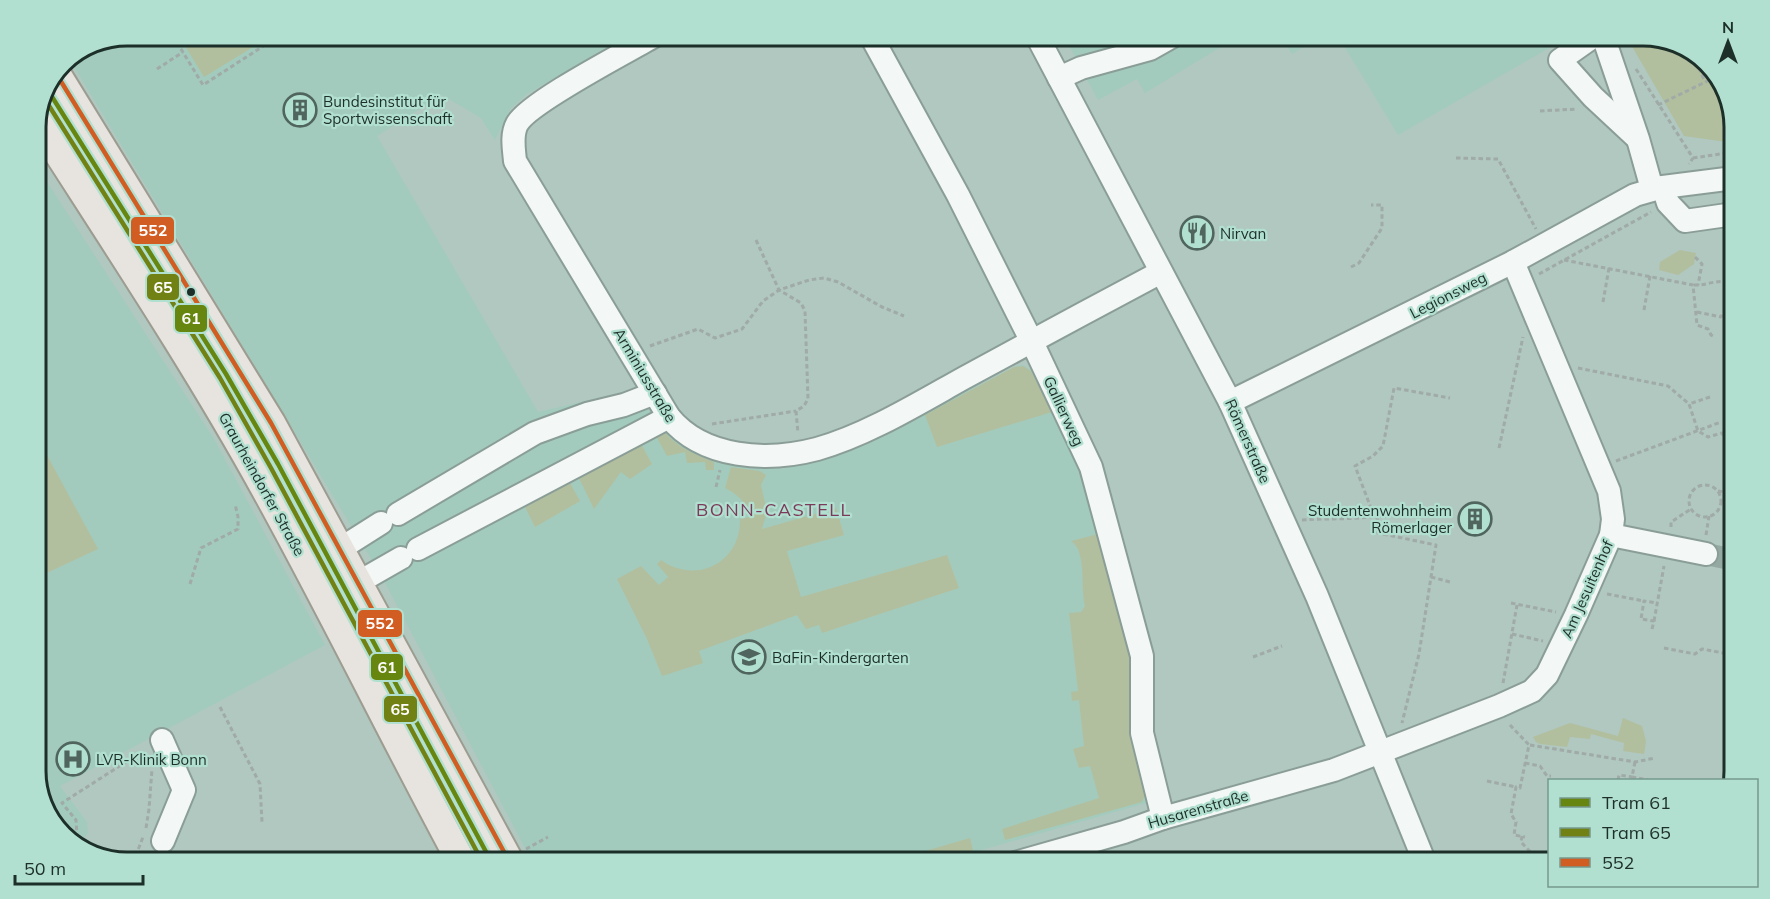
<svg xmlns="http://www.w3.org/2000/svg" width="1770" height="899" font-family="Mulish,sans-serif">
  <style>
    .built { fill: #a2cbbd }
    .green { fill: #b2bf9e }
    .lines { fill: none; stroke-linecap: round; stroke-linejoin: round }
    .minor-tunnel { stroke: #93a9a2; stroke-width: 22; stroke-dasharray: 22 11; stroke-linecap: butt }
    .minor-casing { stroke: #8a9e97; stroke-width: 26 }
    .major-casing { stroke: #9d9c90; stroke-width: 32 }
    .path { stroke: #a0aaa6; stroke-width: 3; stroke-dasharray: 4.5 3; stroke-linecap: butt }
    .minor { stroke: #f3f7f6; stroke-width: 22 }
    .major { stroke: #e7e4df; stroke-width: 28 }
    .bus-1-casing { stroke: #b2e0d0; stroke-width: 9 }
    .bus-1 { stroke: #d25d23; stroke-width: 4.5 }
    .tram-1-casing { stroke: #b2e0d0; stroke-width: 9 }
    .tram-2-casing { stroke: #b2e0d0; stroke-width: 9 }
    .tram-1 { stroke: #678610; stroke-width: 4.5 }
    .tram-2 { stroke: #728114; stroke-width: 4.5 }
    .bus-dot { fill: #1d2f29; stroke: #b2e0d0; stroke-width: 2 }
    .labels { text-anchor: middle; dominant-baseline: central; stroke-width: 4.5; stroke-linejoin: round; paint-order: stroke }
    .poi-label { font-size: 15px; fill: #1d2f29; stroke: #b2e0d0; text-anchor: start }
    .street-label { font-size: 15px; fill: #1d2f29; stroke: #b2e0d0 }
    .quarter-label { font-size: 18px; letter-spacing: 1.5px; fill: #7c3a5a; stroke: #b2e0d0 }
    .rim { fill: none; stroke: #1d2f29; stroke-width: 3 }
    .line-badge { stroke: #b2e0d0; stroke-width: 2 }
    .badge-label { font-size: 16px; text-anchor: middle; font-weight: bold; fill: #fff }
  </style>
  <rect width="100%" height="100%" fill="#b0c8c0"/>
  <g class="built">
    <polygon points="127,36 626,36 527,94 511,108 495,140 481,118 442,95 377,136 538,412 642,388 666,429 675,441 711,458 734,464 781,469 859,447 1016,366 1023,365 1031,370 1084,474 1136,659 1153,801 936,863 533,863 382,577 70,60"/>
    <polygon points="1064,36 1239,36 1145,93 1137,79 1098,100"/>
    <polygon points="1281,36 1321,36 1292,54"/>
    <polygon points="1338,36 1570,36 1398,135"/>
    <polygon points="36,165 214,439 325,645 60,786 87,822 88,833 81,843 75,843 52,823 36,778 36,578 97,549 36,435"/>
  </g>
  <g class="green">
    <polygon points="179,36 271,36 204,77"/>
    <polygon points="1626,36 1643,36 1683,45 1719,77 1734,121 1734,143 1684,136"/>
    <polygon points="1680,250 1696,253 1694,264 1678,275 1659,270 1660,262"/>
    <polygon points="1023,366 1031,371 1052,412 937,447 925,415 1014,367"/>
    <path d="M665 433C679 448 694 454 714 462V470H706L705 462 687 463 685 452 667 456 656 436Z"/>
    <polygon points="36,435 98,549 36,578"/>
    <polygon points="640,442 652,464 630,479 621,472 594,509 577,474"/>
    <path d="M731 467 760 471 766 475 761 485 767 512 762 529 836 508 844 535 787 551 801 597 947 555 959 588 822 633 819 625 806 629 797 615 699 651 703 663 662 676 647 639 617 579 641 566 659 585 668 577 657 564 661 560C696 585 741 563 740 519L749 517C748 503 737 494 725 488Z"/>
    <polygon points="570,483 580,501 535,527 525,507"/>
    <path d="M1102 533 1133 659 1131 707 1137 756 1146 792 1142 802 1005 840 1002 829 1099 798 1090 766 1079 768 1073 749 1084 746 1079 700 1072 701 1071 692 1078 691 1069 613 1081 612 1085 606C1080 587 1087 551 1071 541Z"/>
    <polygon points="1623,718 1642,726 1646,741 1644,754 1623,751 1624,743 1591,734 1590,739 1570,737 1567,747 1540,744 1536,742 1533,737 1570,723 1618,736"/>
    <polygon points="970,838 973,850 927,863 884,863"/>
  </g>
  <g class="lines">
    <polyline class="minor-tunnel" points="1706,554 1734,560"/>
    <g class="minor-casing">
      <g id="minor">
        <path d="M654 36C627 52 529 102 517 124 511 135 514 149 515 161L669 417C703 459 768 462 817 449 867 435 919 403 964 378 1030 342 1095 307 1161 272"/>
        <polyline points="871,36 958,195 1032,342 1091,467 1142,656 1142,733 1163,818"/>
        <polyline points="1037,36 1230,402 1317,596 1425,863"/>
        <polyline points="1594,36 1560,60 1593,97 1637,138"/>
        <polyline points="1603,36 1638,139 1652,189"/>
        <polyline points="1059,78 1081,68 1150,49 1173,36"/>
        <polyline points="1734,178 1663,187 1668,203 1685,221 1734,214"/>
        <polyline points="1230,402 1513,262 1635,195 1663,187"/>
        <polyline points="398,514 535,433 587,414 624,405 655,393"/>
        <polyline points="1611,535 1706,554"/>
        <polyline points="340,549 381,523"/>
        <polyline points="418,549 669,417"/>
        <polyline points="359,582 401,558"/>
        <polyline points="162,740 184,790 163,841"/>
        <polyline points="1015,863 1124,832 1163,818 1334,770 1499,706 1532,691 1547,675 1576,615 1611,535 1613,519 1609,491 1513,262"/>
      </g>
    </g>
    <g class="major-casing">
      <g id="major">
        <polyline points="57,75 271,423 510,863"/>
        <path d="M37 120C115 242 196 363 266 490 334 613 395 739 462 863"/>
      </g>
    </g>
    <g class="path">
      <polyline points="173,36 203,85 279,36"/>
      <polyline points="306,36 311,43"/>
      <polyline points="1693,54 1705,82"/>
      <polyline points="157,69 183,52"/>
      <polyline points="1636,69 1693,158 1689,164"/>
      <polyline points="1658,105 1718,76"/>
      <polyline points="1540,111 1577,109"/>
      <polyline points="1456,158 1498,159 1536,229"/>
      <polyline points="1693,158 1734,152"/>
      <polyline points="756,240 779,290 801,303 805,311 808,399 804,406 796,411 798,433"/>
      <polyline points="1695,257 1702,264 1698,285"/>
      <polyline points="1564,260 1693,285 1697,325 1708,329 1711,335 1713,336"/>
      <polyline points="1351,267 1359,263 1382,228 1382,205 1371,205"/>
      <polyline points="1539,274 1651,212"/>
      <path d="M1694 285C1705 286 1714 280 1726 282L1728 272"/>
      <polyline points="1603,302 1609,268"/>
      <polyline points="1644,310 1650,276"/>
      <polyline points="1697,312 1721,317 1722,313"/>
      <polyline points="650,346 698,329 715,338 742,329 763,301 779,290 809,280 824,278 838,282 882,307 904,316"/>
      <polyline points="1578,368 1668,386 1689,404"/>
      <polyline points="1710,397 1689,404 1698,431 1708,437 1722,433 1724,437 1728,436"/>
      <polyline points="712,424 796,411"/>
      <polyline points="1499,448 1523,337"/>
      <polyline points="1616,461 1721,422"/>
      <circle cx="1705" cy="501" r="16"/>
      <polyline points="716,487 720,470"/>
      <polyline points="1718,491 1734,494"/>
      <polyline points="1374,516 1355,466 1373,456 1383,446 1394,388 1450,398"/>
      <polyline points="1377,516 1387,516"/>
      <path d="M1302 520C1327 518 1352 520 1377 516L1378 533 1436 545 1419 654 1402 723"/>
      <polyline points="1671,527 1671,522 1691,509"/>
      <polyline points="1706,535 1709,516"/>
      <polyline points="1431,577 1450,582"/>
      <polyline points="190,584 201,548 238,529 238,517 235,504"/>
      <polyline points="1607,594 1644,601"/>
      <polyline points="1511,603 1556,612"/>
      <polyline points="1654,621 1664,566"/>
      <polyline points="1652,629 1654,621 1641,619 1644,601 1657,603"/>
      <polyline points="1512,634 1543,641"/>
      <polyline points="1664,648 1695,654 1702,649 1734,655"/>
      <polyline points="1253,657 1282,646"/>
      <polyline points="1503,683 1517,605"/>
      <polyline points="220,707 260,784 262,822"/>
      <polyline points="1510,725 1529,745 1520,788 1516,787 1511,814 1516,822 1514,835 1525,837"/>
      <polyline points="1530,745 1635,762 1655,758"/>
      <polyline points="1635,762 1632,777 1648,780"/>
      <polyline points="1525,763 1540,766 1547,776 1551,776"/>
      <polyline points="1618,780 1619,775 1632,777"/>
      <polyline points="1487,781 1516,787"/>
      <polyline points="146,828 149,809 152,769"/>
      <polyline points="1522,836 1521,842 1537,859 1536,863"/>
      <polyline points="69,838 77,837 76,820 62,803 129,760"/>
      <polyline points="526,849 548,837"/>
      <polyline points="135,856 155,863"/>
      <polyline points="133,863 143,837"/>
    </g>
    <use href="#minor" class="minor"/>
    <use href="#major" class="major"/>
    <g class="bus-1-casing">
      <polyline id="bus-1" points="57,75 271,423 510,863"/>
    </g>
    <use href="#bus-1" class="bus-1"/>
    <g class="tram-1-casing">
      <polyline id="tram-1" points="49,92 226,374 278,464 492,863"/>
    </g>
    <g class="tram-2-casing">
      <polyline id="tram-2" points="46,101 220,378 271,468 483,863"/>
    </g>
    <use href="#tram-1" class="tram-1"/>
    <use href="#tram-2" class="tram-2"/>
  </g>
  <defs>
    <g id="building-ring" transform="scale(1.725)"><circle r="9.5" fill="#b2e0d0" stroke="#50655e" stroke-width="1.5"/><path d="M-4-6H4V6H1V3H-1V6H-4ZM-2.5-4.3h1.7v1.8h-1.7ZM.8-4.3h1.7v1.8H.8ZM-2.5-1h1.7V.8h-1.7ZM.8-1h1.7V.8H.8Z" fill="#50655e"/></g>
    <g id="restaurant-ring" transform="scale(1.725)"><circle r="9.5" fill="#b2e0d0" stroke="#50655e" stroke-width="1.5"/><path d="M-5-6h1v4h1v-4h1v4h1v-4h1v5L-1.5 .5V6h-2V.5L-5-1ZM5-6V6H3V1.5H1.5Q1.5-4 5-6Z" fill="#50655e"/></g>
    <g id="school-ring" transform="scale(1.725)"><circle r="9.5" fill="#b2e0d0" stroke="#50655e" stroke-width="1.5"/><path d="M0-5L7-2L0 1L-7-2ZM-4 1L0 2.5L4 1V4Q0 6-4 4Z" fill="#50655e"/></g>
    <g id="hospital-ring" transform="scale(1.725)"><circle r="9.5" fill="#b2e0d0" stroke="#50655e" stroke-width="1.5"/><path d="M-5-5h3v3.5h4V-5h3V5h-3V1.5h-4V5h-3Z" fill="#50655e"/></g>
  </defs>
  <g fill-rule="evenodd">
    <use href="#building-ring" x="300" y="110"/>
    <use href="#restaurant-ring" x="1197" y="233"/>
    <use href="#building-ring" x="1475" y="519"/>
    <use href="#school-ring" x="749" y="657"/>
    <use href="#hospital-ring" x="73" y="759"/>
  </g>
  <circle class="bus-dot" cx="191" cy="292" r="5"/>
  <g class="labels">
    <g class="poi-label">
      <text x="323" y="101">Bundesinstitut für<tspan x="323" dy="17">Sportwissenschaft</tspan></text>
      <text x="1220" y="233">Nirvan</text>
      <text x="1452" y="510" text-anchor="end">Studentenwohnheim<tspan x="1452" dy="17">Römerlager</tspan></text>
      <text x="772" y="657">BaFin-Kindergarten</text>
      <text x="96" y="759">LVR-Klinik Bonn</text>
    </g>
    <g class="street-label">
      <text transform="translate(1448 295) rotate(-27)">Legionsweg</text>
      <text transform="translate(645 375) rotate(59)">Arminiusstraße</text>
      <text transform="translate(1064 411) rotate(65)">Gallierweg</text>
      <text transform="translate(1248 441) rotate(66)">Römerstraße</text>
      <text transform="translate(262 484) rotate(61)">Graurheindorfer Straße</text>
      <text transform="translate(1587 589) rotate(-66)">Am Jesuitenhof</text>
      <text transform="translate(1198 809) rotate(-16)">Husarenstraße</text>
    </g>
    <g class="quarter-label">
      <text x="774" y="509">BONN-CASTELL</text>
    </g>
  </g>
  <path d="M0 0H1770V899H0ZM127 46H1643A81 81 0 0 1 1724 127V771A81 81 0 0 1 1643 852H127A81 81 0 0 1 46 771V127A81 81 0 0 1 127 46Z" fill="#b2e0d0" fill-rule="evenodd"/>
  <path class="rim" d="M127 46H1643A81 81 0 0 1 1724 127V771A81 81 0 0 1 1643 852H127A81 81 0 0 1 46 771V127A81 81 0 0 1 127 46Z"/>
  <g class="line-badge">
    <rect x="130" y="216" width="45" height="29" rx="6" fill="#d25d23"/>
    <rect x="146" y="273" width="34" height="28" rx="6" fill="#728114"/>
    <rect x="174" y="304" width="34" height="29" rx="6" fill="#678610"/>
    <rect x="357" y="609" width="46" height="29" rx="6" fill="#d25d23"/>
    <rect x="370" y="653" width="34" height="28" rx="6" fill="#678610"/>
    <rect x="383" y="695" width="35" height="28" rx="6" fill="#728114"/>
  </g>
  <g class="badge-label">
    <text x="153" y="236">552</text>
    <text x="163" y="293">65</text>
    <text x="191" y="324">61</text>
    <text x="380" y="629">552</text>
    <text x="387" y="673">61</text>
    <text x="400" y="715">65</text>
  </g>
  <rect x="1548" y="779" width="210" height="108" fill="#b2e0d0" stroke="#76998d" stroke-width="1.5"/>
  <rect x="1560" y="798" width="30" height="9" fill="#678610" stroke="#76998d" stroke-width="1.5"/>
  <text x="1602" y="809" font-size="18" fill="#1d2f29">Tram 61</text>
  <rect x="1560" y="828" width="30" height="9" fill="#728114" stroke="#76998d" stroke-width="1.5"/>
  <text x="1602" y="839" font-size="18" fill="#1d2f29">Tram 65</text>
  <rect x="1560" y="858" width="30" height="9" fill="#d25d23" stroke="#76998d" stroke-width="1.5"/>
  <text x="1602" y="869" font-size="18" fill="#1d2f29">552</text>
  <g transform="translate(1728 42)" stroke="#b2e0d0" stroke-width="4.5" paint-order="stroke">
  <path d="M0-4.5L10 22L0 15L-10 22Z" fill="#1d2f29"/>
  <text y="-9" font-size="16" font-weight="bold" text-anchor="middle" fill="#1d2f29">N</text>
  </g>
  <path d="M15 875v9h128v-9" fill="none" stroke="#1d2f29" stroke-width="3"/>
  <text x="24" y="875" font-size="18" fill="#1d2f29" stroke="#b2e0d0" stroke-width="4.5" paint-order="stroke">50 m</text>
</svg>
